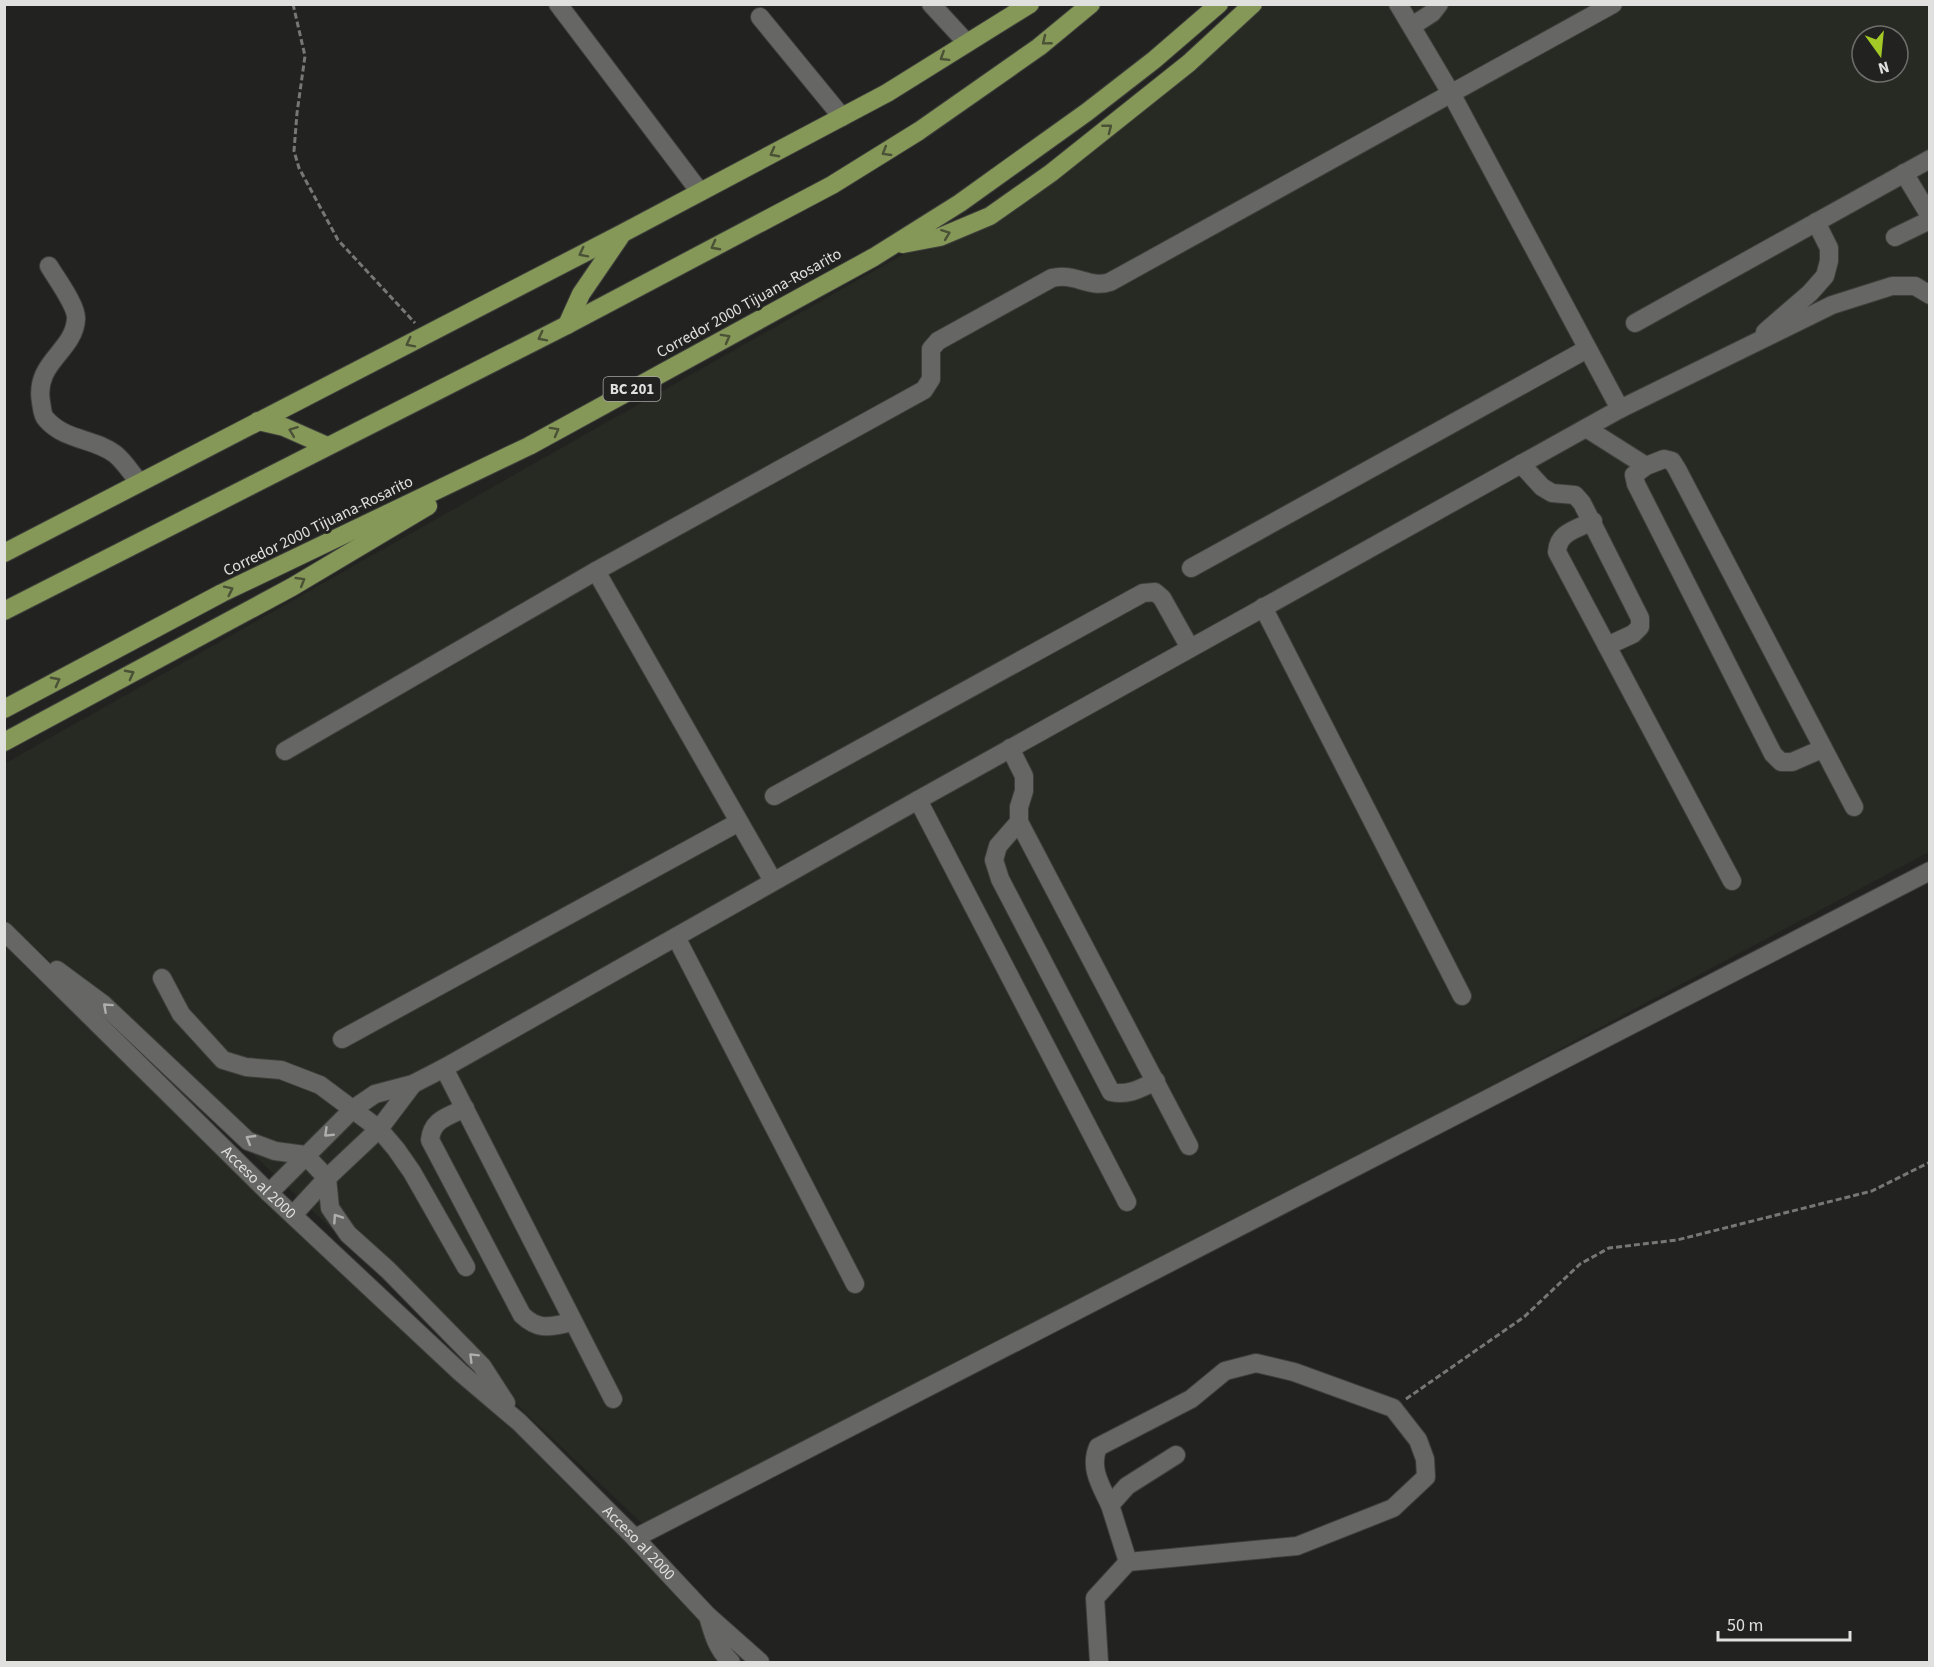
<svg xmlns="http://www.w3.org/2000/svg" width="1934" height="1667" font-family="'Source Sans 3',sans-serif">
  <style>
    .built { fill: #272a22; fill-rule: evenodd }
    .lines { fill: none; stroke-linecap: round; stroke-linejoin: round }
    .minor-casing { stroke: #3e3f3c; stroke-width: 20 }
    .highway-casing { stroke: #3e3f3c; stroke-width: 20 }
    .path { stroke: #777775; stroke-width: 3; stroke-dasharray: 6 3; stroke-linecap: butt }
    .minor { stroke: #666764; stroke-width: 18 }
    .highway { stroke: #859857; stroke-width: 18 }
    .oneway { stroke: #4a5136 }
    .oneway2 { stroke: #afb0ad }
    .labels { text-anchor: middle; dominant-baseline: central; stroke-width: 6; stroke-linejoin: round; paint-order: stroke }
    .shield { fill: #222220; stroke: #a7a7a5; stroke-width: 1.5 }
    .shield-label { font-size: 15px; font-weight: bold; fill: #e0e0de }
    .street-label { font-size: 16px; fill: #e0e0de; stroke: #222220 }
  </style>
  <rect width="100%" height="100%" fill="#222220"/>
  <g class="built">
    <path d="M1265 5H1929V852L652 1533 5 919 4 764 1045 174ZM1862 36H1898V72H1862Z"/>
    <polygon points="4,933 768,1662 5,1662"/>
  </g>
  <g class="lines">
    <g class="minor-casing">
      <g id="minor">
        <polyline points="558,4 700,192"/>
        <polyline points="931,4 967,43"/>
        <polyline points="1398,4 1452,95 1620,409"/>
        <polyline points="760,17 842,117"/>
        <polyline points="1412,26 1432,13 1439,4"/>
        <polyline points="1904,173 1930,216"/>
        <polyline points="1895,237 1930,220"/>
        <path d="M49 266C56 278 77 306 76 319 74 352 34 362 41 402 42 407 42 415 46 419 65 441 94 438 115 454 124 461 132 474 139 482"/>
        <polyline points="1635,323 1930,159"/>
        <polyline points="1765,332 1810,293 1825,276 1829,261 1829,248 1816,222"/>
        <polyline points="1586,428 1646,466"/>
        <polyline points="1521,464 1542,487 1552,493 1575,495 1582,503 1640,618 1640,627 1633,634 1607,646"/>
        <path d="M1593 521C1577 529 1558 532 1557 552L1732 881"/>
        <polyline points="1191,568 1587,349"/>
        <polyline points="596,571 773,881"/>
        <polyline points="1263,607 1462,996"/>
        <polyline points="1010,748 1024,776 1024,791 1019,807 1019,822 1189,1146"/>
        <polyline points="1822,749 1792,762 1781,762 1773,754 1636,484 1634,475 1646,466 1664,459 1672,461 1677,469 1854,807"/>
        <path d="M285 751 596 571 924 390 931 379V349L938 341 1052 278C1075 272 1089 289 1110 282L1613 4"/>
        <polyline points="774,796 1143,593 1155,592 1162,598 1190,648"/>
        <polyline points="918,800 1127,1202"/>
        <path d="M1019 822 998 846 994 860 1000 879 1111 1092C1129 1096 1141 1088 1156 1081"/>
        <path id="s1" d="M4 931 269 1193 460 1372 519 1422 635 1538 707 1615 760 1662"/>
        <polyline points="676,937 855,1284"/>
        <polyline points="57,970 103,1004 248,1141 275,1151 305,1155 327,1178 330,1208 348,1234 388,1270 482,1366 506,1403"/>
        <polyline points="162,978 181,1014 223,1060 246,1067 281,1070 320,1085 379,1129 396,1149 412,1172 466,1267"/>
        <polyline points="342,1039 739,822"/>
        <polyline points="444,1068 613,1399"/>
        <path d="M465 1108C448 1117 432 1119 430 1140L522 1315C540 1332 551 1326 573 1322"/>
        <polyline points="269,1193 353,1109 375,1094 413,1084 444,1068 918,800 1620,409 1832,305 1892,286 1915,286 1930,295"/>
        <polyline points="293,1215 327,1178 379,1129 413,1084"/>
        <polyline points="635,1538 1930,871"/>
        <polyline points="1128,1562 1110,1505 1127,1486 1176,1455"/>
        <path d="M708 1616C713 1634 717 1649 731 1662"/>
        <path d="M1099 1662 1095 1598 1128 1562 1297 1546 1393 1508 1426 1477 1425 1459 1418 1440 1393 1408 1294 1372 1256 1363 1225 1371 1191 1399 1098 1447C1089 1468 1101 1486 1110 1505"/>
      </g>
    </g>
    <g class="highway-casing">
      <g id="highway">
        <polyline points="903,244 940,237 990,216 1051,173 1189,63 1253,4"/>
        <polyline points="567,325 581,294 620,237"/>
        <polyline points="258,421 284,427 327,446"/>
        <polyline points="4,553 623,233 887,93 1030,4"/>
        <polyline points="4,611 567,325 832,185 919,131 1039,47 1091,4"/>
        <polyline points="4,709 222,593 529,446 874,257 960,203 1087,112 1154,60 1219,4"/>
        <polyline points="4,742 292,587 428,506"/>
      </g>
    </g>
    <g class="path">
      <polyline points="293,4 305,56 297,113 294,151 299,168 338,240 415,323"/>
      <polyline points="1406,1399 1524,1317 1580,1264 1609,1248 1677,1240 1872,1191 1930,1162"/>
    </g>
    <use href="#minor" class="minor"/>
    <use href="#highway" class="highway"/>
  </g>
  <defs><path id="oneway-chevron" d="M-2-3.5L2.5 0L-2 3.5" fill="none" stroke-width="1.6" stroke-linecap="round" stroke-linejoin="round" transform="scale(1.5)"/></defs>
  <g class="oneway">
    <use href="#oneway-chevron" transform="translate(1046 41) rotate(141)"/>
    <use href="#oneway-chevron" transform="translate(944 57) rotate(148)"/>
    <use href="#oneway-chevron" transform="translate(1108 128) rotate(-38)"/>
    <use href="#oneway-chevron" transform="translate(886 152) rotate(149)"/>
    <use href="#oneway-chevron" transform="translate(774 153) rotate(152)"/>
    <use href="#oneway-chevron" transform="translate(946 234) rotate(-21)"/>
    <use href="#oneway-chevron" transform="translate(715 246) rotate(152)"/>
    <use href="#oneway-chevron" transform="translate(583 253) rotate(153)"/>
    <use href="#oneway-chevron" transform="translate(542 337) rotate(153)"/>
    <use href="#oneway-chevron" transform="translate(726 338) rotate(-29)"/>
    <use href="#oneway-chevron" transform="translate(410 343) rotate(153)"/>
    <use href="#oneway-chevron" transform="translate(293 431) rotate(-159)"/>
    <use href="#oneway-chevron" transform="translate(555 431) rotate(-29)"/>
    <use href="#oneway-chevron" transform="translate(301 581) rotate(-31)"/>
    <use href="#oneway-chevron" transform="translate(229 590) rotate(-26)"/>
    <use href="#oneway-chevron" transform="translate(130 674) rotate(-28)"/>
    <use href="#oneway-chevron" transform="translate(56 681) rotate(-28)"/>
  </g>
  <g class="oneway2">
    <use href="#oneway-chevron" transform="translate(107 1007) rotate(-138)"/>
    <use href="#oneway-chevron" transform="translate(328 1133) rotate(136)"/>
    <use href="#oneway-chevron" transform="translate(250 1139) rotate(-149)"/>
    <use href="#oneway-chevron" transform="translate(337 1218) rotate(-124)"/>
    <use href="#oneway-chevron" transform="translate(473 1357) rotate(-135)"/>
  </g>
  <g class="labels">
    <rect class="shield" x="603.5" y="377" width="57" height="24" rx="4.5"/>
    <g class="shield-label">
      <text x="632" y="389">BC 201</text>
    </g>
    <g class="street-label">
      <text transform="translate(749 303) rotate(-29)">Corredor 2000 Tijuana-Rosarito</text>
      <text transform="translate(318 526) rotate(-26)">Corredor 2000 Tijuana-Rosarito</text>
      <text stroke="none"><textPath href="#s1" startOffset="358">Acceso al 2000</textPath></text>
      <text stroke="none"><textPath href="#s1" startOffset="882">Acceso al 2000</textPath></text>
    </g>
  </g>
  <rect width="1934" height="1667" fill="none" stroke="#e0e0de" stroke-width="12"/>
  <g transform="translate(1880 54) rotate(165)"><circle r="28" fill="#222220" stroke="#6e6e6c" stroke-width="1.5"/>
  <path d="M0-4.5L10 22L0 15L-10 22Z" fill="#a3c926"/>
  <text y="-9" font-size="16" font-weight="bold" text-anchor="middle" fill="#e0e0de">N</text>
  </g>
  <path d="M1718 1631v9h132v-9" fill="none" stroke="#e0e0de" stroke-width="3"/>
  <text x="1727" y="1631" font-size="18" fill="#e0e0de" stroke="#222220" stroke-width="4.5" paint-order="stroke">50 m</text>
</svg>
